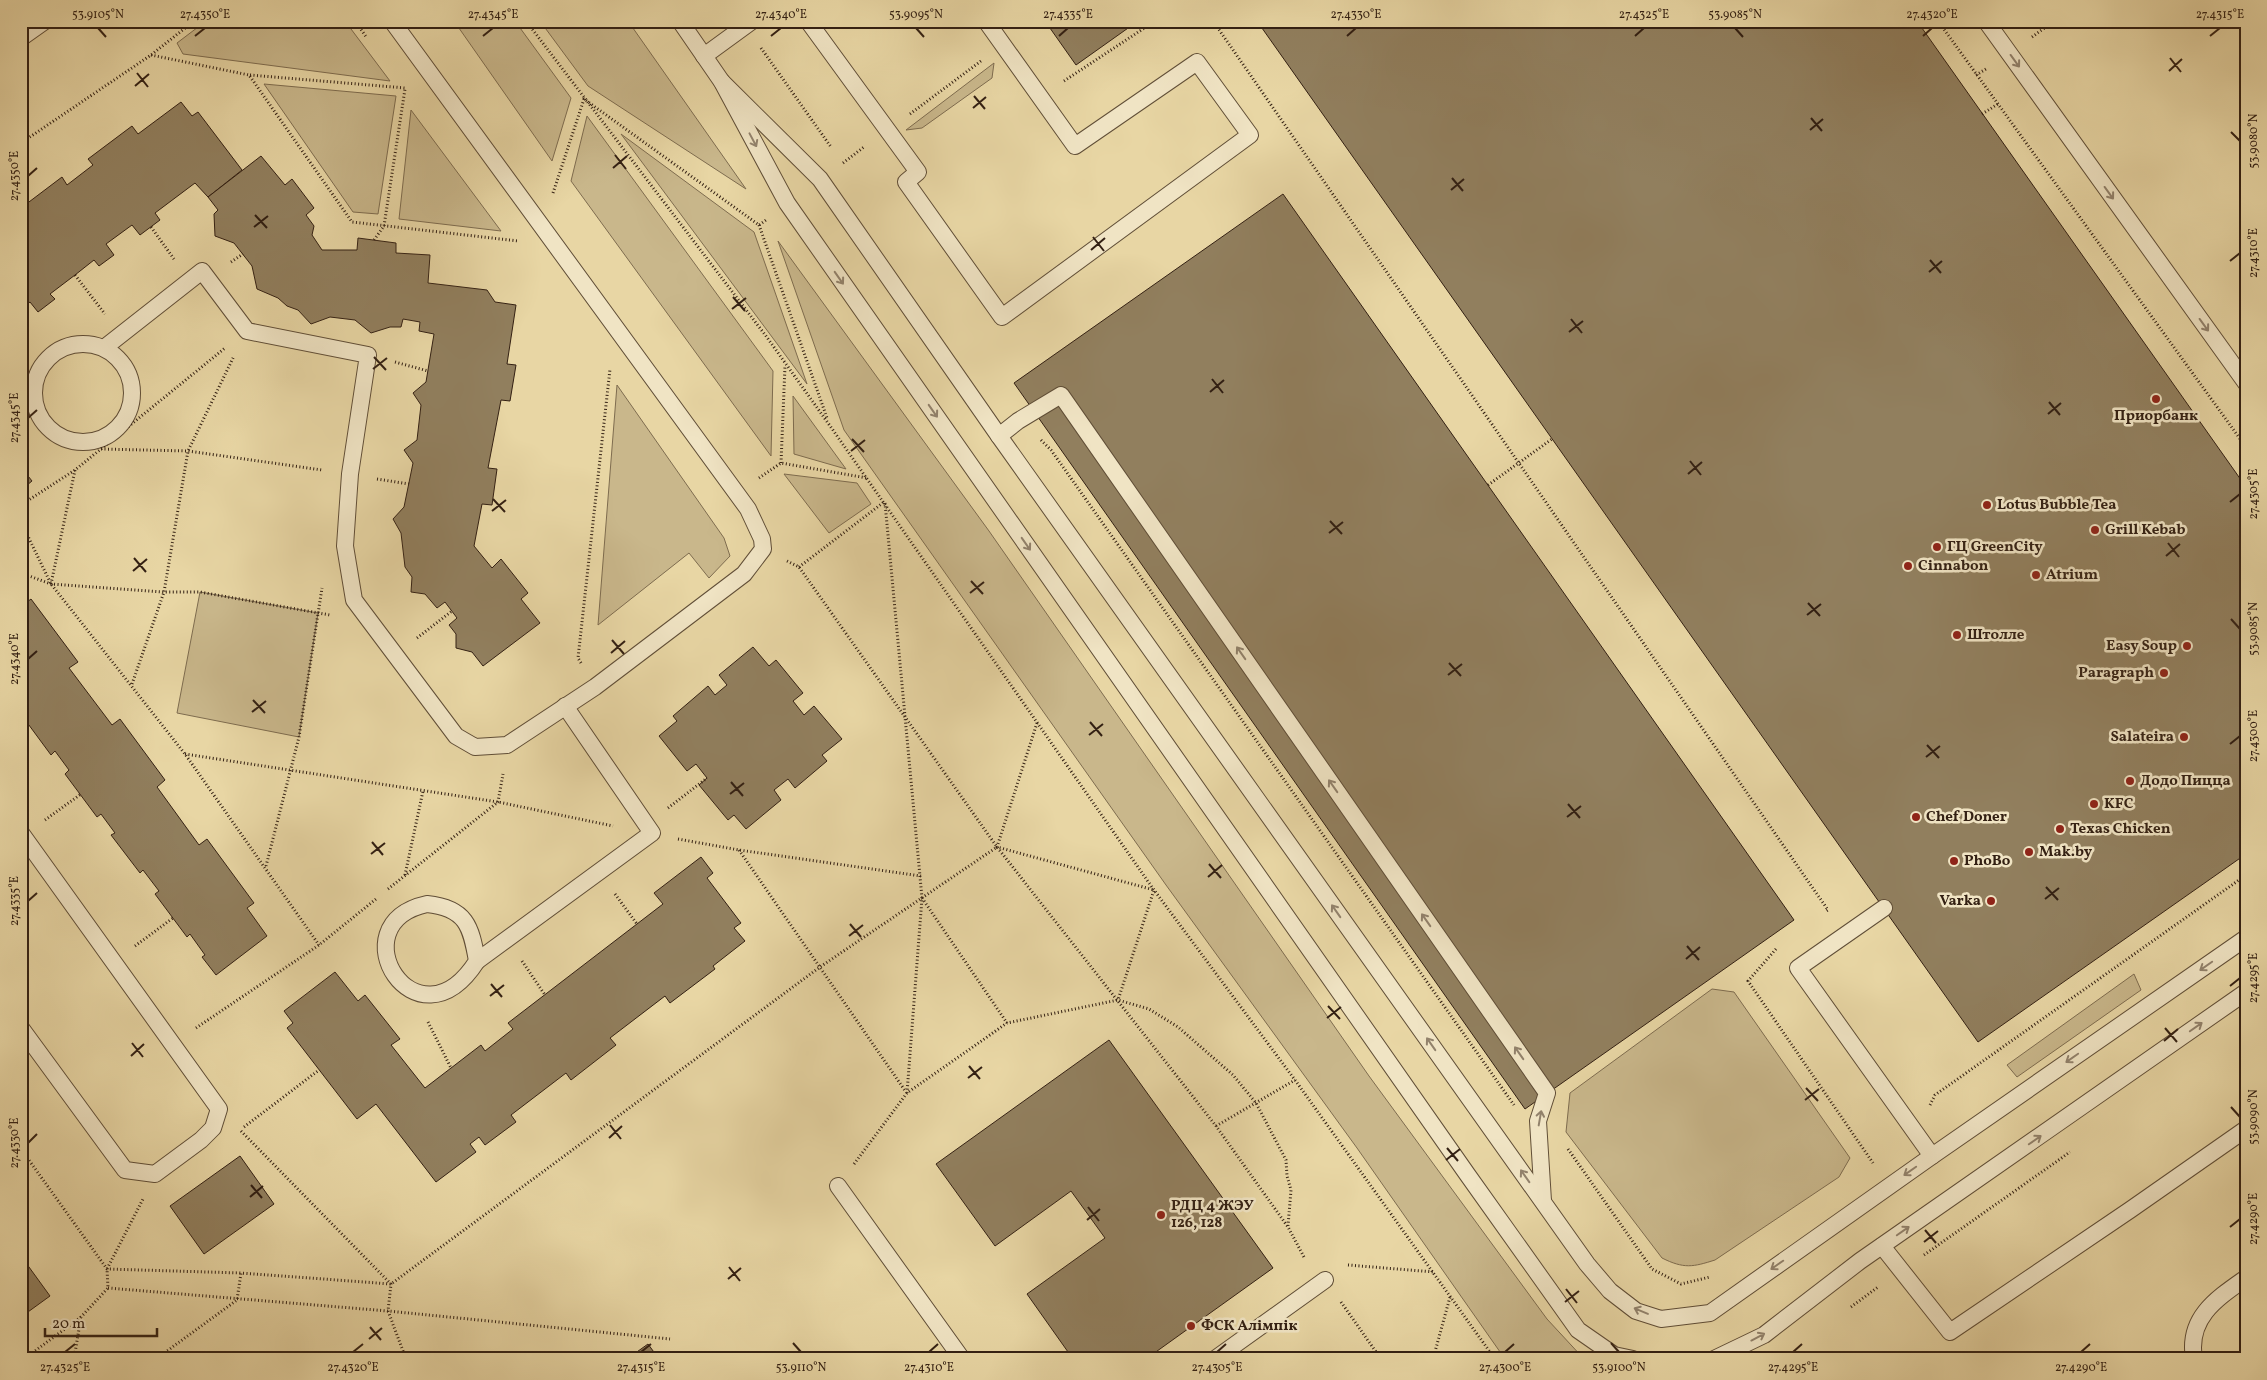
<svg xmlns="http://www.w3.org/2000/svg" width="2267" height="1380" font-family="Vollkorn,serif">
  <style>
    .green { fill: #c9b78b; stroke: #7e6c4f }
    .building { fill: #917f5e; stroke: #332013 }
    .lines { fill: none; stroke-linecap: round; stroke-linejoin: round }
    .lane-casing { stroke: #604e37; stroke-width: 18 }
    .path { stroke: #332013; stroke-width: 3; stroke-dasharray: 1 2.5; stroke-linecap: butt }
    .lane { stroke: #f0e4c4; stroke-width: 16 }
    .path-bridge { stroke: #332013; stroke-width: 3; stroke-dasharray: 1 2.5; stroke-linecap: butt }
    .oneway { stroke: #92826c }
    .ticks { fill: none; stroke: #332013; stroke-width: 2 }
    .poi-dot { fill: #8f2418; stroke: #f0e4c4; stroke-width: 2 }
    .labels { text-anchor: middle; dominant-baseline: central; stroke-width: 5; stroke-linejoin: round; paint-order: stroke }
    .poi-label { font-size: 15px; font-weight: bold; fill: #332013; stroke: #f0e4c4; text-anchor: start }
    .neatline { fill: none; stroke: #332013; stroke-width: 2 }
    .ticks-label { font-size: 12px; text-anchor: middle; fill: #332013 }
  </style>
  <rect width="100%" height="100%" fill="#e8d6a4"/>
  <filter id="stains"><feTurbulence type="fractalNoise" baseFrequency=".004" numOctaves="4"/><feColorMatrix values="0 0 0 0 .2 0 0 0 0 .09 0 0 0 0 .02 0 0 0 .5 -.17"/></filter>
  <radialGradient id="worn" r=".72"><stop offset=".6" stop-color="#630" stop-opacity="0"/><stop offset="1" stop-color="#630" stop-opacity=".3"/></radialGradient>
  <g class="green">
    <polygon points="206,21 345,21 390,81 183,54 177,43"/>
    <polygon points="454,21 515,21 571,98 552,161"/>
    <polygon points="540,21 628,21 746,189 588,86"/>
    <polygon points="994,63 992,78 922,128 906,130"/>
    <polygon points="264,84 396,96 378,214 353,212"/>
    <polygon points="411,110 501,231 399,219"/>
    <polygon points="587,116 773,371 771,456 571,181"/>
    <polygon points="621,134 754,232 807,384"/>
    <polygon points="778,241 989,531 1369,1076 1547,1319 1584,1359 1505,1359 1357,1148 1166,885 844,430"/>
    <polygon points="617,385 724,538 730,556 709,578 689,553 598,625"/>
    <polygon points="793,396 846,469 794,454"/>
    <polygon points="784,474 857,483 871,504 829,533"/>
    <polygon points="200,592 318,613 299,737 177,713"/>
    <polygon points="2134,974 2141,990 2017,1077 2007,1065"/>
    <path d="M1712 989 1734 992 1850 1158 1839 1177 1715 1260C1693 1267 1684 1269 1662 1258L1566 1132 1570 1093Z"/>
  </g>
  <g class="building">
    <polygon points="1045,21 1138,21 1076,65"/>
    <polygon points="1257,21 1917,21 2246,487 2246,854 1978,1042"/>
    <polygon points="181,102 192,116 198,112 242,170 208,197 195,183 155,213 160,220 140,235 132,225 106,244 114,255 99,266 94,260 75,275 50,294 55,299 38,312 30,302 21,309 21,208 62,177 67,185 93,165 88,159 132,126 138,134"/>
    <polygon points="261,156 285,185 292,179 314,208 306,215 314,226 312,235 322,250 357,250 358,238 396,243 396,253 430,255 428,283 487,290 495,302 516,305 507,364 516,365 510,401 501,400 488,468 497,469 492,505 482,504 474,546 492,568 501,559 528,593 521,599 540,623 483,666 472,652 456,648 456,634 449,625 457,618 445,602 437,608 425,594 411,592 412,577 405,567 401,533 393,519 404,507 413,463 404,450 417,440 421,405 413,393 426,382 434,334 419,331 420,322 403,319 401,327 390,327 371,333 355,320 330,317 311,324 298,310 287,306 278,298 257,289 252,266 234,243 215,236 214,214 218,210 208,197"/>
    <polygon points="1283,194 1794,920 1525,1109 1014,383"/>
    <polygon points="21,467 32,481 21,490"/>
    <polygon points="31,599 78,662 69,668 112,725 120,719 165,780 157,787 199,845 207,839 254,903 247,908 267,936 216,975 202,957 205,955 190,934 187,937 155,894 159,891 143,870 140,873 111,835 115,833 101,814 97,817 65,774 69,770 55,751 51,755 23,717 28,714 21,705 21,603 23,605"/>
    <polygon points="753,647 769,666 776,660 803,693 793,701 804,715 814,706 842,739 822,755 827,761 795,788 788,779 774,790 781,800 746,829 734,815 728,820 699,785 707,778 696,764 687,771 659,736 677,721 673,716 708,686 715,695 727,685 719,675"/>
    <polygon points="701,857 713,873 707,878 741,923 734,928 745,941 713,966 715,969 670,1003 665,996 610,1038 616,1045 571,1080 566,1073 511,1115 516,1122 485,1145 479,1137 470,1144 476,1152 436,1182 376,1104 357,1119 287,1028 293,1023 284,1011 335,972 358,1001 365,995 400,1039 391,1045 425,1088 481,1045 485,1051 513,1029 508,1023 663,904 654,893"/>
    <polygon points="1109,1040 1273,1268 1146,1359 1073,1359 1027,1294 1105,1238 1071,1191 995,1246 936,1164"/>
    <polygon points="240,1156 274,1204 204,1254 170,1206"/>
    <polygon points="21,1256 50,1296 21,1317"/>
    <polygon points="648,1344 659,1359 627,1359"/>
  </g>
  <g class="lines">
    <g class="lane-casing">
      <g id="lane">
        <polyline points="680,21 722,82 787,203 1467,1174 1578,1330 1614,1355 1633,1359"/>
        <polyline points="808,21 918,172 906,182 1002,317 1250,135 1197,62 1075,146 986,21"/>
        <polyline points="1986,21 2246,383"/>
        <polyline points="21,38 45,21"/>
        <polyline points="704,56 752,21"/>
        <polyline points="722,82 820,179 999,436 1587,1264 1610,1291 1636,1311 1661,1319 1710,1313 1932,1156 2246,938"/>
        <circle cx="83" cy="393" r="49"/>
        <polyline points="104,348 202,271 247,331 368,355 350,474 345,546 354,600 456,736 475,747 507,745 595,687 744,574 763,549 762,539 748,509 392,21"/>
        <polyline points="999,436 1018,421 1061,395 1547,1093 1538,1121 1543,1201"/>
        <polyline points="21,833 219,1109 213,1128 201,1140 155,1174 125,1170 21,1028"/>
        <path d="M427 904C466 908 471 926 477 961 417 1055 335 924 427 904Z"/>
        <polyline points="1884,908 1798,968 1932,1156"/>
        <polyline points="477,961 652,833 565,706"/>
        <polyline points="838,1186 962,1359"/>
        <polyline points="1882,1246 1950,1332 2130,1210 2246,1129"/>
        <polyline points="1215,1359 1325,1280"/>
        <polyline points="1714,1359 1764,1335 1860,1261 2246,992"/>
        <path d="M2194 1359C2187 1318 2216 1299 2246 1278"/>
      </g>
    </g>
    <g class="path">
      <polyline points="355,21 367,38"/>
      <polyline points="526,21 766,336 828,423 1154,890 1295,1080 1495,1359"/>
      <polyline points="1213,21 1828,910 1825,912"/>
      <polyline points="1938,21 2246,447"/>
      <polyline points="2032,37 2054,21"/>
      <polyline points="761,48 831,147"/>
      <polyline points="151,55 249,75 352,222 518,241"/>
      <polyline points="250,75 405,88"/>
      <polyline points="1976,75 1986,69"/>
      <polyline points="1064,81 1155,21"/>
      <polyline points="910,114 981,61"/>
      <polyline points="1982,114 1998,104"/>
      <polyline points="21,143 151,55 194,21"/>
      <polyline points="843,163 864,147"/>
      <polyline points="553,193 584,99 759,225 766,220"/>
      <polyline points="759,225 827,418"/>
      <polyline points="151,227 174,259"/>
      <polyline points="374,240 384,226 405,89"/>
      <polyline points="231,262 243,254"/>
      <polyline points="75,275 105,314"/>
      <polyline points="395,362 428,371"/>
      <polyline points="21,365 36,382"/>
      <polyline points="21,414 35,405"/>
      <polyline points="1041,440 1051,450 1514,1105"/>
      <polyline points="101,449 188,451 322,470"/>
      <polyline points="781,463 785,366"/>
      <polyline points="759,478 781,463 867,478"/>
      <polyline points="377,479 409,484"/>
      <polyline points="2242,482 2246,479"/>
      <polyline points="885,503 922,898 907,1093"/>
      <polyline points="21,505 75,470 225,348"/>
      <polyline points="21,522 51,584 185,754 319,945"/>
      <polyline points="787,561 799,567 997,847 1216,1126 1288,1227 1305,1259"/>
      <polyline points="799,567 884,502"/>
      <polyline points="21,573 51,584 164,592 200,592 330,615"/>
      <polyline points="51,584 75,470"/>
      <polyline points="417,638 452,611"/>
      <polyline points="581,663 578,658 610,369"/>
      <polyline points="132,684 164,592 188,451 234,356"/>
      <polyline points="1037,723 997,847 1154,890 1118,1000"/>
      <polyline points="185,754 498,802 613,826"/>
      <polyline points="668,808 707,778"/>
      <polyline points="45,820 81,794"/>
      <polyline points="678,839 739,850 921,876"/>
      <polyline points="739,850 906,1092"/>
      <polyline points="266,866 299,737 322,588"/>
      <polyline points="405,875 423,791"/>
      <polyline points="388,889 498,802 503,774"/>
      <polyline points="615,894 637,924"/>
      <polyline points="922,898 1007,1023"/>
      <polyline points="135,946 173,918"/>
      <polyline points="1776,949 1748,981 1873,1163"/>
      <polyline points="522,961 545,995"/>
      <polyline points="428,1022 451,1068"/>
      <polyline points="196,1028 319,945 376,899"/>
      <polyline points="1930,1105 1935,1095 2246,875"/>
      <polyline points="1216,1126 1295,1080"/>
      <polyline points="244,1127 319,1070"/>
      <polyline points="241,1131 391,1284 388,1311 406,1359"/>
      <polyline points="21,1149 107,1269 241,1273"/>
      <polyline points="1568,1149 1652,1269 1681,1284 1710,1277"/>
      <polyline points="854,1164 907,1093 1007,1023 1118,1000 1149,1009 1178,1027 1233,1075 1256,1103 1286,1160 1287,1176 1291,1190 1288,1226"/>
      <polyline points="1924,1255 2070,1152"/>
      <polyline points="1348,1265 1434,1272"/>
      <polyline points="108,1288 388,1311 670,1339"/>
      <polyline points="1341,1302 1381,1359"/>
      <polyline points="1851,1307 1878,1287"/>
      <polyline points="24,1359 81,1317"/>
      <polyline points="74,1359 81,1317 108,1288 107,1269 143,1199"/>
      <polyline points="156,1359 237,1300 241,1273 391,1284 820,967 997,847"/>
      <polyline points="1433,1359 1450,1297"/>
    </g>
    <use href="#lane" class="lane"/>
    <polyline class="path-bridge" points="1488,485 1552,439"/>
  </g>
  <defs><path id="oneway-shaft" d="M-6 0H5M1.5-3L5.5 0L1.5 3" fill="none" stroke-width="1.6" stroke-linecap="round" stroke-linejoin="round" transform="scale(1.25)"/></defs>
  <g class="oneway">
    <use href="#oneway-shaft" transform="translate(2015 61) rotate(54)"/>
    <use href="#oneway-shaft" transform="translate(753 140) rotate(62)"/>
    <use href="#oneway-shaft" transform="translate(2109 193) rotate(54)"/>
    <use href="#oneway-shaft" transform="translate(839 278) rotate(55)"/>
    <use href="#oneway-shaft" transform="translate(2204 325) rotate(54)"/>
    <use href="#oneway-shaft" transform="translate(933 411) rotate(55)"/>
    <use href="#oneway-shaft" transform="translate(1026 544) rotate(55)"/>
    <use href="#oneway-shaft" transform="translate(1241 653) rotate(-125)"/>
    <use href="#oneway-shaft" transform="translate(1333 786) rotate(-125)"/>
    <use href="#oneway-shaft" transform="translate(1336 911) rotate(-125)"/>
    <use href="#oneway-shaft" transform="translate(1426 920) rotate(-125)"/>
    <use href="#oneway-shaft" transform="translate(2206 966) rotate(145)"/>
    <use href="#oneway-shaft" transform="translate(2196 1027) rotate(-35)"/>
    <use href="#oneway-shaft" transform="translate(1431 1044) rotate(-125)"/>
    <use href="#oneway-shaft" transform="translate(1519 1053) rotate(-125)"/>
    <use href="#oneway-shaft" transform="translate(2072 1058) rotate(145)"/>
    <use href="#oneway-shaft" transform="translate(1540 1118) rotate(-80)"/>
    <use href="#oneway-shaft" transform="translate(2035 1140) rotate(-35)"/>
    <use href="#oneway-shaft" transform="translate(1910 1171) rotate(145)"/>
    <use href="#oneway-shaft" transform="translate(1525 1176) rotate(-125)"/>
    <use href="#oneway-shaft" transform="translate(1903 1231) rotate(-35)"/>
    <use href="#oneway-shaft" transform="translate(1777 1265) rotate(145)"/>
    <use href="#oneway-shaft" transform="translate(1641 1311) rotate(-157)"/>
    <use href="#oneway-shaft" transform="translate(1758 1337) rotate(-28)"/>
  </g>
  <path class="ticks" d="M98 28 106 37M916 28 924 37M1735 28 1743 37M195 36 205 28M483 36 493 28M771 36 781 28M1059 36 1068 28M1347 36 1356 28M1635 36 1644 28M1923 36 1932 28M2210 36 2220 28M2170 58 2181 72M2169 71 2182 59M137 73 148 87M135 86 149 74M974 96 985 109M973 108 986 97M1811 118 1822 131M1810 130 1823 119M2231 132 2240 141M615 155 626 169M613 168 627 156M28 176 37 168M1452 178 1463 191M1451 190 1464 179M255 215 267 228M254 227 268 216M1093 237 1104 251M1091 250 1105 238M1930 260 1941 273M2230 261 2240 253M1929 272 1942 261M733 297 745 311M732 309 746 298M1571 319 1582 333M1569 332 1583 321M374 357 386 370M373 369 387 358M1212 379 1223 393M1210 392 1224 380M2049 402 2060 415M2048 414 2061 403M28 418 37 410M852 439 864 452M851 451 865 440M1690 461 1701 475M1688 474 1702 462M493 499 505 512M2230 502 2240 494M492 511 506 500M1330 521 1342 534M1329 533 1343 522M2168 543 2179 557M2166 556 2180 544M134 558 146 572M133 571 147 559M971 581 983 594M970 593 984 582M1808 603 1820 616M1807 615 1821 604M2231 619 2240 629M612 640 624 654M611 653 625 641M28 659 37 651M1449 663 1461 676M1448 675 1462 664M253 700 265 713M252 712 266 701M1090 722 1102 736M1089 735 1103 724M2230 744 2240 736M1927 745 1939 758M1926 757 1940 746M731 782 743 796M730 794 744 783M1568 804 1580 818M1567 817 1581 806M372 842 383 855M371 854 385 843M1209 864 1221 878M1208 877 1222 865M2046 887 2058 900M2045 899 2059 888M28 901 37 893M850 924 861 937M849 936 863 925M1687 946 1699 960M1686 959 1700 947M491 984 502 997M2230 986 2240 978M490 996 504 985M1328 1006 1340 1019M1327 1018 1341 1007M2165 1028 2177 1042M2164 1041 2178 1029M132 1043 143 1057M131 1056 144 1044M969 1066 980 1079M968 1078 982 1067M1806 1088 1818 1101M1805 1100 1819 1089M2231 1107 2240 1117M610 1125 621 1139M609 1138 622 1126M28 1143 37 1134M1447 1148 1458 1161M1446 1160 1460 1149M251 1185 262 1198M250 1197 263 1186M1088 1207 1099 1221M1087 1220 1100 1209M2230 1227 2240 1219M1925 1230 1936 1243M1924 1242 1938 1231M729 1267 740 1281M728 1279 741 1268M1566 1289 1577 1303M1565 1302 1579 1291M370 1327 381 1340M369 1339 382 1328M793 1343 801 1352M1611 1343 1619 1352M65 1352 75 1344M353 1352 363 1344M641 1352 651 1344M929 1352 938 1344M1217 1352 1226 1344M1505 1352 1514 1344M1793 1352 1802 1344M2081 1352 2090 1344"/>
  <g class="poi-dot">
    <circle cx="2156" cy="399" r="5"/>
    <circle cx="1987" cy="505" r="5"/>
    <circle cx="2095" cy="530" r="5"/>
    <circle cx="1937" cy="547" r="5"/>
    <circle cx="1908" cy="566" r="5"/>
    <circle cx="2036" cy="575" r="5"/>
    <circle cx="1957" cy="635" r="5"/>
    <circle cx="2187" cy="646" r="5"/>
    <circle cx="2164" cy="673" r="5"/>
    <circle cx="2184" cy="737" r="5"/>
    <circle cx="2130" cy="781" r="5"/>
    <circle cx="2094" cy="804" r="5"/>
    <circle cx="1916" cy="817" r="5"/>
    <circle cx="2060" cy="829" r="5"/>
    <circle cx="2029" cy="852" r="5"/>
    <circle cx="1954" cy="861" r="5"/>
    <circle cx="1991" cy="901" r="5"/>
    <circle cx="1161" cy="1215" r="5"/>
    <circle cx="1191" cy="1326" r="5"/>
  </g>
  <g class="labels">
    <g class="poi-label">
      <text x="2156" y="416" text-anchor="middle">Приорбанк</text>
      <text x="1997" y="505">Lotus Bubble Tea</text>
      <text x="2105" y="530">Grill Kebab</text>
      <text x="1947" y="547">ГЦ GreenCity</text>
      <text x="1918" y="566">Cinnabon</text>
      <text x="2046" y="575">Atrium</text>
      <text x="1967" y="635">Штолле</text>
      <text x="2177" y="646" text-anchor="end">Easy Soup</text>
      <text x="2154" y="673" text-anchor="end">Paragraph</text>
      <text x="2174" y="737" text-anchor="end">Salateira</text>
      <text x="2140" y="781">Додо Пицца</text>
      <text x="2104" y="804">KFC</text>
      <text x="1926" y="817">Chef Doner</text>
      <text x="2070" y="829">Texas Chicken</text>
      <text x="2039" y="852">Mak.by</text>
      <text x="1964" y="861">PhoBo</text>
      <text x="1981" y="901" text-anchor="end">Varka</text>
      <text x="1171" y="1206">РДЦ 4 ЖЭУ<tspan x="1171" dy="17">126, 128</tspan></text>
      <text x="1201" y="1326">ФСК Алімпік</text>
    </g>
  </g>
  <rect width="2267" height="1380" fill="none" stroke="#e8d6a4" stroke-width="55"/>
  <path d="M45 1328v8h112v-8" fill="none" stroke="#332013" stroke-width="2.5"/>
  <text x="52" y="1328" font-size="15" fill="#332013" stroke="#f0e4c4" stroke-width="4" paint-order="stroke">20 m</text>
  <rect x="28" y="28" width="2212" height="1324" class="neatline"/>
  <g class="ticks-label">
    <text x="98" y="18">53.9105°N</text>
    <text x="205" y="18">27.4350°E</text>
    <text x="493" y="18">27.4345°E</text>
    <text x="781" y="18">27.4340°E</text>
    <text x="916" y="18">53.9095°N</text>
    <text x="1068" y="18">27.4335°E</text>
    <text x="1356" y="18">27.4330°E</text>
    <text x="1644" y="18">27.4325°E</text>
    <text x="1735" y="18">53.9085°N</text>
    <text x="1932" y="18">27.4320°E</text>
    <text x="2220" y="18">27.4315°E</text>
    <text transform="translate(2253 141) rotate(-90)" y="4">53.9080°N</text>
    <text transform="translate(14 176) rotate(-90)" y="4">27.4350°E</text>
    <text transform="translate(2253 253) rotate(-90)" y="4">27.4310°E</text>
    <text transform="translate(14 418) rotate(-90)" y="4">27.4345°E</text>
    <text transform="translate(2253 494) rotate(-90)" y="4">27.4305°E</text>
    <text transform="translate(2253 629) rotate(-90)" y="4">53.9085°N</text>
    <text transform="translate(14 659) rotate(-90)" y="4">27.4340°E</text>
    <text transform="translate(2253 736) rotate(-90)" y="4">27.4300°E</text>
    <text transform="translate(14 901) rotate(-90)" y="4">27.4335°E</text>
    <text transform="translate(2253 978) rotate(-90)" y="4">27.4295°E</text>
    <text transform="translate(2253 1117) rotate(-90)" y="4">53.9090°N</text>
    <text transform="translate(14 1143) rotate(-90)" y="4">27.4330°E</text>
    <text transform="translate(2253 1219) rotate(-90)" y="4">27.4290°E</text>
    <text x="65" y="1371">27.4325°E</text>
    <text x="353" y="1371">27.4320°E</text>
    <text x="641" y="1371">27.4315°E</text>
    <text x="801" y="1371">53.9110°N</text>
    <text x="929" y="1371">27.4310°E</text>
    <text x="1217" y="1371">27.4305°E</text>
    <text x="1505" y="1371">27.4300°E</text>
    <text x="1619" y="1371">53.9100°N</text>
    <text x="1793" y="1371">27.4295°E</text>
    <text x="2081" y="1371">27.4290°E</text>
  </g>
  <rect width="100%" height="100%" filter="url(#stains)"/>
  <rect width="100%" height="100%" fill="url(#worn)"/>
</svg>
